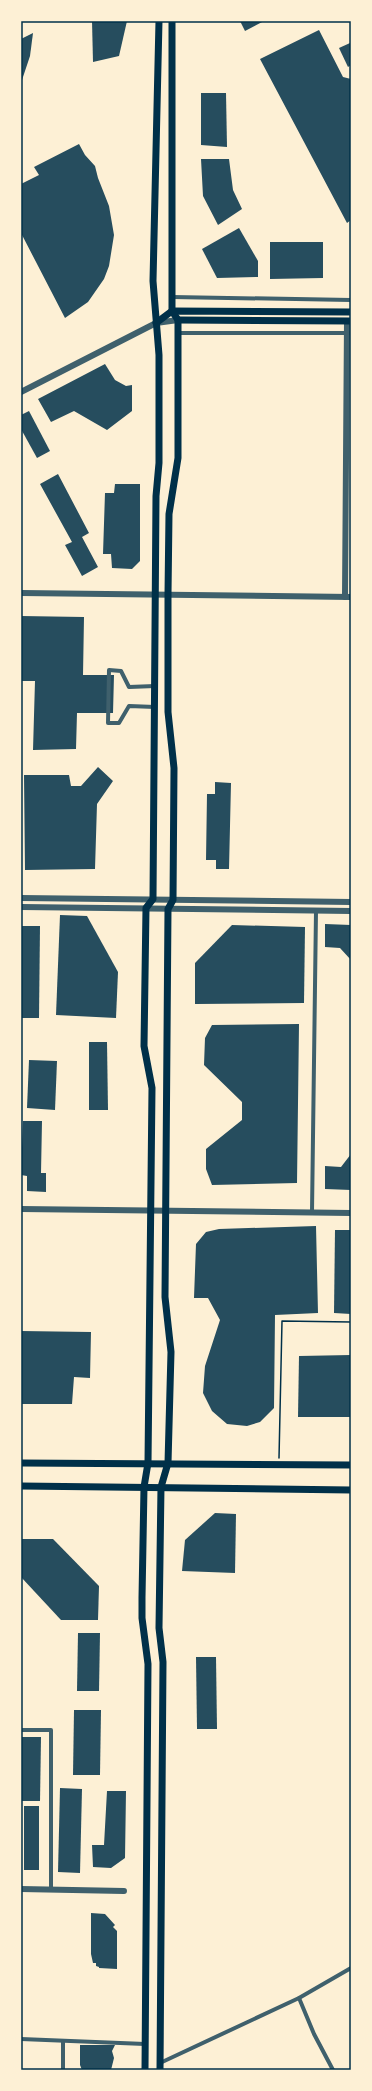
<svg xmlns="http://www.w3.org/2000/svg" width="372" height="2091" font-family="Montserrat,sans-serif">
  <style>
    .building { fill: #264d5e }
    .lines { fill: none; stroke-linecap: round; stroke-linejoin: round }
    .path { stroke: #003049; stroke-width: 1.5 }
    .minor { stroke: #3f606c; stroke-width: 4 }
    .tertiary { stroke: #3f606c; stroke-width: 6 }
    .secondary { stroke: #003049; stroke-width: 7 }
    .primary { stroke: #003049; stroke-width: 7 }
    .neatline { fill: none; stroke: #003049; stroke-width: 1.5 }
  </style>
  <rect width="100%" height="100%" fill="#fdf0d5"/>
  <g class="building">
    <polygon points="92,21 127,21 119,56 93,62"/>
    <polygon points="240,21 264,21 245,31"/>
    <polygon points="319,30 343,77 351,79 351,220 347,223 260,59"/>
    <polygon points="33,33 30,56 21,83 21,39"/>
    <polygon points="350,43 351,65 348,67 339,48"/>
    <polygon points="201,93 226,93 227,147 201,145"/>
    <polygon points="79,144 85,155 95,166 98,178 109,206 114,235 109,266 104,279 88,302 65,318 21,233 21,184 39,175 34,167"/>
    <polygon points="201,159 229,159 233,190 242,209 218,225 203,196"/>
    <polygon points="239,228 258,261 258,277 217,278 202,249"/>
    <polygon points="270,242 323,242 323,278 270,279"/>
    <polygon points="105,364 115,380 126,386 132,385 132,411 107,430 74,411 51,422 38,399"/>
    <polygon points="29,411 50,451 37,458 21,429 21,415"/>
    <polygon points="58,474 89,533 82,537 98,567 82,576 65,545 72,542 40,484"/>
    <polygon points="115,484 140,484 140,561 132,569 112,568 111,554 103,554 105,493 114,493"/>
    <polygon points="21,616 84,617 83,675 114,675 113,713 77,713 76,749 33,750 35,681 21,681"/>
    <polygon points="98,767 113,781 97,804 95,869 25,870 24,775 69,775 71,786 81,786"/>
    <polygon points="215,782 231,783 229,869 216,869 216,860 206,860 207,794 215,794"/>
    <polygon points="60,915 87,916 118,972 116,1018 56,1015"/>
    <polygon points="325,924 351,925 351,960 340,948 325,947"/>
    <polygon points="232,925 305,927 304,1003 195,1004 195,963"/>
    <polygon points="22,926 40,926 39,1018 21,1018"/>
    <polygon points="299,1024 297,1183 212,1185 206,1169 206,1149 242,1120 242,1102 204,1065 205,1038 212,1025"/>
    <polygon points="89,1042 107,1042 108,1110 89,1110"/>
    <polygon points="29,1060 57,1061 55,1110 27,1108"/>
    <polygon points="23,1121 42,1121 41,1173 46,1173 46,1192 27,1191 27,1176 21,1175"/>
    <polygon points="351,1154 351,1190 325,1189 325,1166 341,1167"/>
    <polygon points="316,1226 318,1313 275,1315 274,1408 260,1422 247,1426 227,1424 212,1411 203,1393 205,1366 220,1320 208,1298 194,1298 196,1244 206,1232 219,1229"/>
    <polygon points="335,1230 351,1230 351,1314 334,1313"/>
    <polygon points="21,1331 91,1332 90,1378 74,1377 72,1404 21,1404"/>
    <polygon points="351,1355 351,1417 298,1417 299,1356"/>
    <polygon points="215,1513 236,1514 235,1573 182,1571 185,1540"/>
    <polygon points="21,1539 53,1539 99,1586 98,1620 61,1620 21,1577"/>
    <polygon points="78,1633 100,1633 99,1691 77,1691"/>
    <polygon points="196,1657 216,1657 217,1729 197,1729"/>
    <polygon points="74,1710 101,1710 100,1775 73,1775"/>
    <polygon points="22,1737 41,1737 40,1801 22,1801"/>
    <polygon points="60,1788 82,1789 80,1873 58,1872"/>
    <polygon points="107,1791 126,1791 125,1858 111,1868 93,1867 92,1845 104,1845"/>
    <rect x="24" y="1806" width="15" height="64"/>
    <polygon points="91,1913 105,1914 115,1925 113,1927 117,1931 117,1969 99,1968 99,1967 96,1966 96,1963 93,1963 91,1954"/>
    <polygon points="80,2045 115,2045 112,2051 114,2058 111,2070 82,2070 80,2065"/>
  </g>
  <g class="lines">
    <polyline class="path" points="279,1458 282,1321 351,1322"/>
    <g class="minor">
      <polyline points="172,297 351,300"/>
      <polyline points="178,333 351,333"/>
      <polyline points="155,707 129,706 119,723 108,723 109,670 121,671 129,687 155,686"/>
      <polyline points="312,1212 316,911"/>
      <polyline points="21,1730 51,1730 51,1890"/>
      <polyline points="299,1998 314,2034 333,2070"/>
      <polyline points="21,2039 145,2044"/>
      <polyline points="160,2063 299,1998 351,1968"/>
      <polyline points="63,2070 63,2042"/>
    </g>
    <g class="tertiary">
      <polyline points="21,392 156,323 178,320"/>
      <polyline points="21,593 351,597"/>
      <polyline points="345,597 347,321"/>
      <polyline points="21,898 351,902"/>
      <polyline points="21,907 351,911"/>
      <polyline points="21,1209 351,1213"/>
      <polyline points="21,1889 124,1891"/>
    </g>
    <g class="secondary">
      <polyline points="178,320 351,321"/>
      <polyline points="156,323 172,311 351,312"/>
      <polyline points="21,1463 351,1465"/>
      <polyline points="21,1486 351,1490"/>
    </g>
    <g class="primary">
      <polyline points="145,2070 148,1664 142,1618 142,1598 144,1487 148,1463 152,1088 144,1046 146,908 153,899 156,496 159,463 159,355 153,281 159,21"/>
      <polyline points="160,2070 163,1662 159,1628 161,1487 168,1463 171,1352 165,1297 168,909 173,900 174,768 168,712 168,594 169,514 178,458 178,320 172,311 172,21"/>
    </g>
  </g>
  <rect width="372" height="2091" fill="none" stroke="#fdf0d5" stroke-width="44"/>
  <rect x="22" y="22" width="328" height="2047" class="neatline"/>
</svg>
